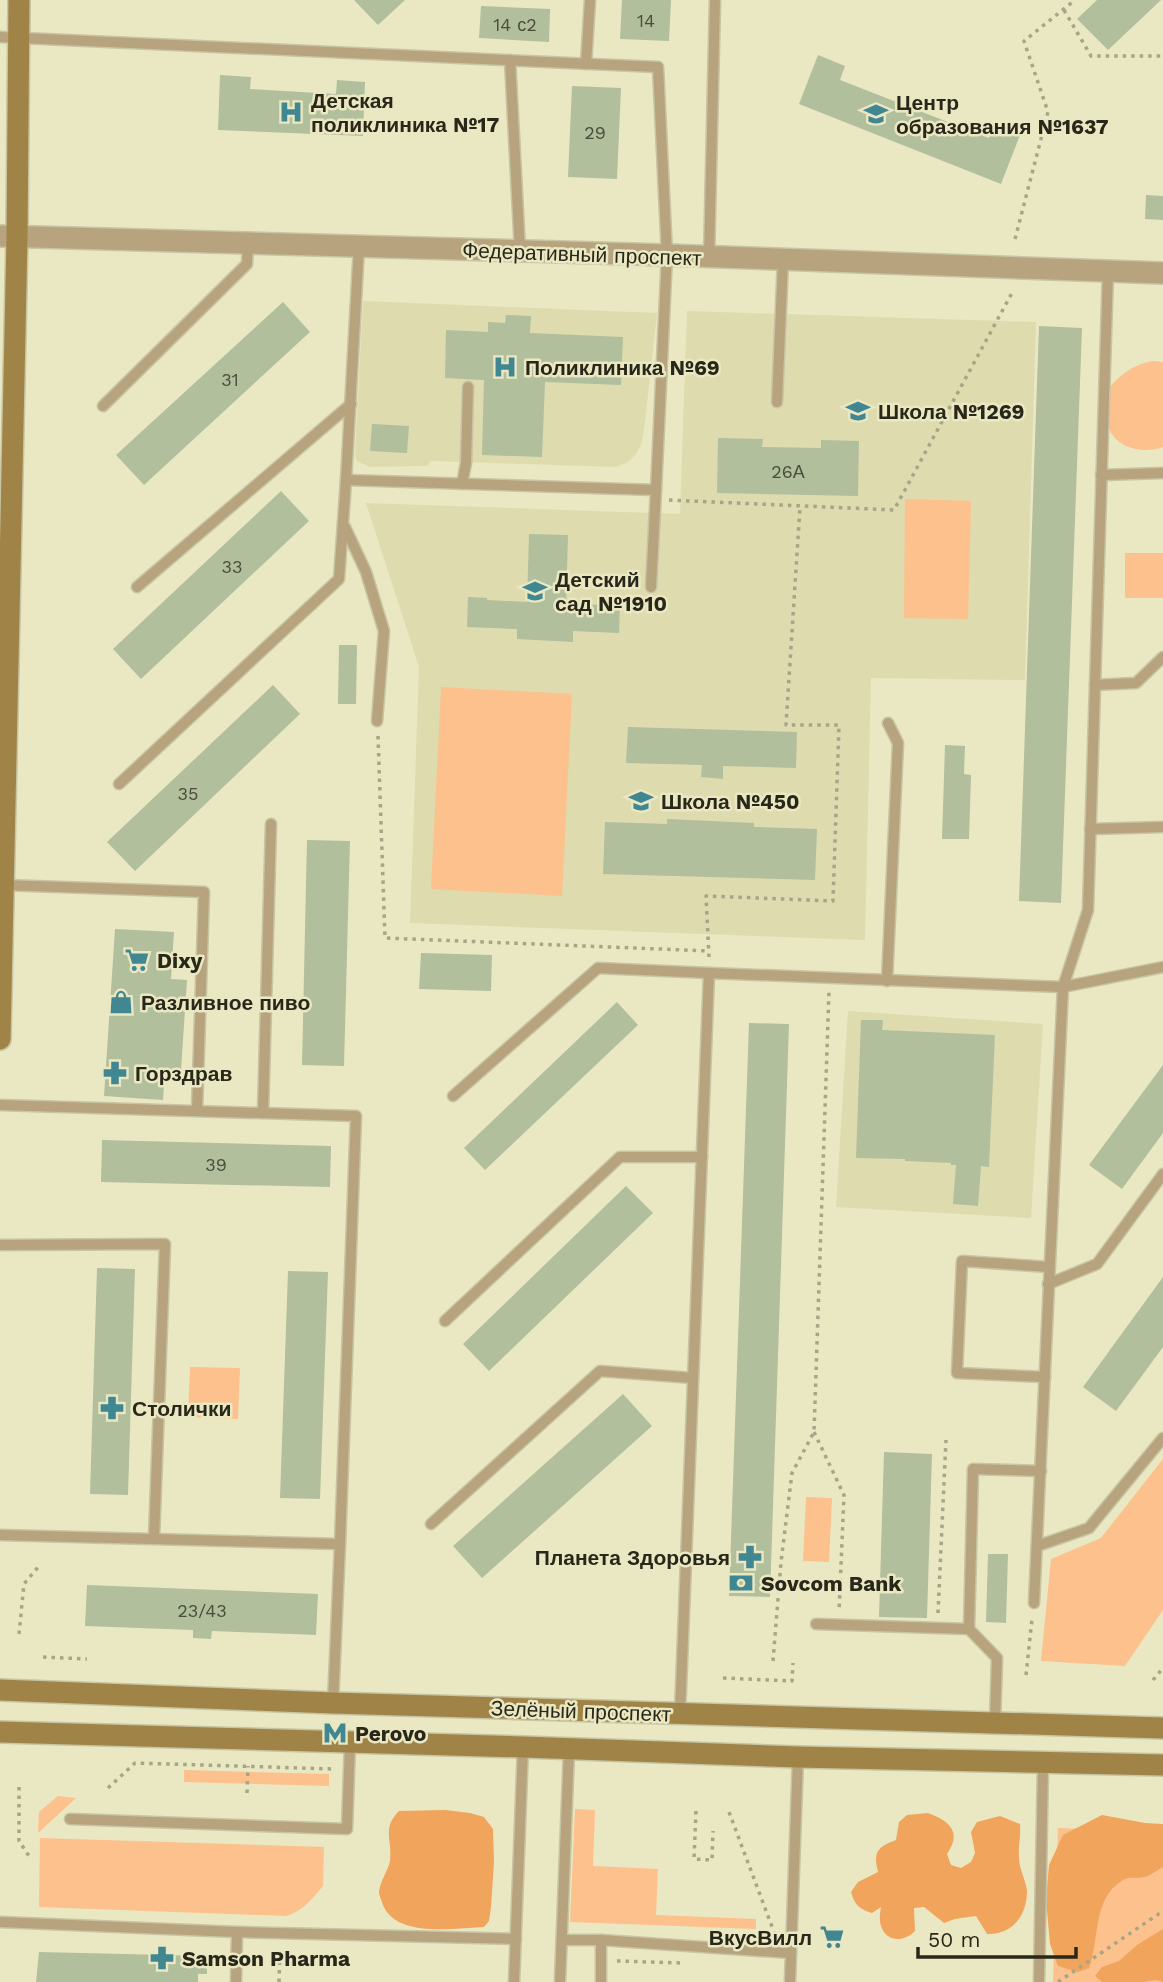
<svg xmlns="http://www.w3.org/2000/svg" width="1163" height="1982" font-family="'Work Sans',sans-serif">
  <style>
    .built { fill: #dedbae }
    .green { fill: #fcc18c }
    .forest { fill: #f0a45c }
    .building { fill: #b1bf9c }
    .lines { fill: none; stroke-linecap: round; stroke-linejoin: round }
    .lane-casing { stroke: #c7c5a4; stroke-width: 13 }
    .street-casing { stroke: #c7c5a4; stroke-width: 24 }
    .secondary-casing { stroke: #c7c5a4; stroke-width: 24 }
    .path { stroke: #a6a587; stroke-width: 3.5; stroke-dasharray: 3.5 5; stroke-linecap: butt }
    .lane { stroke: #b7a37e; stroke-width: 10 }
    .street { stroke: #b7a37e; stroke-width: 21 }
    .secondary { stroke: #a08347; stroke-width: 21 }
    .labels { text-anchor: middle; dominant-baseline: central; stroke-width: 5; stroke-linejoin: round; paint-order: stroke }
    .number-label { font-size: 18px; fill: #4a4d3a }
    .poi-label { font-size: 21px; font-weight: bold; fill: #282719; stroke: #eae8c2; text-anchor: start }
    .street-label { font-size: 21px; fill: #282719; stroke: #eae8c2 }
  </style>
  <rect width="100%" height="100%" fill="#eae8c2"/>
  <g class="built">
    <polygon points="363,301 657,313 645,422 642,442 636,454 627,463 615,467 431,461 427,466 369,467 357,461 355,454"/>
    <polygon points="687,311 1036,322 1025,680 871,678 865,940 410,923 419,667 366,503 680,514"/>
    <polygon points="848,1011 1043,1024 1031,1218 836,1207"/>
  </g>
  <g class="green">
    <path d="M1152 361 1163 362V447C1145 454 1116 449 1109 428 1106 420 1109 398 1109 388 1121 374 1133 365 1152 361Z"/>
    <polygon points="905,499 971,501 968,619 904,618"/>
    <rect x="1125" y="553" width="38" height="45"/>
    <polygon points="441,687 572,694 562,896 431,889"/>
    <polygon points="190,1367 240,1368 238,1419 188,1417"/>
    <polygon points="1163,1459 1163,1610 1125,1666 1041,1661 1051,1559 1101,1538"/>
    <polygon points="806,1497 832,1498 829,1562 803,1561"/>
    <polygon points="184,1770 329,1774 329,1786 184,1782"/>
    <polygon points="58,1796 76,1798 38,1833 39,1812"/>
    <polygon points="575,1809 595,1810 593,1866 658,1869 656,1915 756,1919 756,1929 570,1922"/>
    <polygon points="1058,1828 1163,1832 1163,1982 1053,1982"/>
    <path d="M40 1838 324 1847 323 1886C312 1899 303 1911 286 1916L39 1907Z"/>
  </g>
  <g class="forest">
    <path d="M445 1810 470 1813 484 1817 493 1829 494 1862 491 1907 489 1921 484 1927C454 1928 393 1939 382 1902 381 1900 379 1894 379 1892 380 1881 388 1871 390 1861 393 1840 381 1829 399 1811Z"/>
    <path d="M928 1813C950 1821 962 1832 947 1854L951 1865 961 1868 971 1862 975 1853 971 1832 977 1822 1000 1816 1020 1824C1021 1836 1018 1847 1019 1858 1019 1869 1026 1880 1027 1891 1027 1915 1013 1935 987 1934L976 1916 955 1919 944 1923 924 1907 914 1908 915 1931C904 1942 887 1943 881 1926 879 1920 880 1913 881 1907L872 1913C859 1909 855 1905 851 1892L858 1882 878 1872C873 1852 877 1847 896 1840L899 1822 907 1815Z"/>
    <path d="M1102 1815 1145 1823 1163 1824V1867C1157 1870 1150 1876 1144 1877 1136 1879 1129 1876 1123 1880 1092 1898 1100 1939 1089 1968L1078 1972 1058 1966 1050 1944 1046 1900 1049 1865 1063 1835Z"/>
    <polygon points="1163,1929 1163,1982 1156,1980 1143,1982 1102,1982 1095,1976 1102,1967 1119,1961 1137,1945"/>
  </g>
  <g class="building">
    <polygon points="354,0 405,0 378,25"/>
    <polygon points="622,0 671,0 669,41 620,39"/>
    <polygon points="1097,0 1161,0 1108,50 1077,19"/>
    <polygon points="481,6 550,9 549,42 479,38"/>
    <polygon points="818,55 845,66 840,80 989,138 994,124 1020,135 1001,184 799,104"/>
    <polygon points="220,75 251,77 250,89 336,94 337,80 365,82 363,136 218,130"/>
    <polygon points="572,86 621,88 617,179 568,177"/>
    <polygon points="1146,195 1163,196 1163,220 1145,219"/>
    <polygon points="283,302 310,332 144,485 116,455"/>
    <polygon points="506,315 531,316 530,333 623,337 621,385 545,382 542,457 482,455 484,380 445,378 446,330 488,332 488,322 505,323"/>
    <polygon points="1039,326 1082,328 1061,903 1019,901"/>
    <polygon points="372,424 409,426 407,453 370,451"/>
    <polygon points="718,438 763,439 762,447 821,448 821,440 859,441 858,496 717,493"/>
    <polygon points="281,491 309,521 141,679 113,649"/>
    <polygon points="529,534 568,535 566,604 603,605 603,602 620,603 619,633 573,631 573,642 517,639 517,629 467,627 468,597 487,598 487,600 527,602"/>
    <polygon points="339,645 357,645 356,704 338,704"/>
    <polygon points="273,685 300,714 135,871 107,842"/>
    <polygon points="628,727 797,732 796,768 723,766 723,779 701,777 702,765 626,763"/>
    <polygon points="945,745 965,746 964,774 971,775 969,839 942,839"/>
    <polygon points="667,819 754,823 754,827 817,829 815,880 603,874 605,822 667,824"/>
    <polygon points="307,840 350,841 344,1066 302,1065"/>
    <polygon points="115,929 174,932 171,979 187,980 181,1070 165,1069 163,1100 104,1096"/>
    <polygon points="421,953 492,955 491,991 419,989"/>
    <polygon points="617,1002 638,1025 485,1170 464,1148"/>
    <polygon points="861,1020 883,1020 882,1030 995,1035 989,1167 981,1166 978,1206 953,1204 956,1165 951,1165 951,1163 905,1161 905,1159 856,1158"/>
    <polygon points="749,1023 789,1024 770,1597 729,1596"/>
    <polygon points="1163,1065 1163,1133 1122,1189 1089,1165"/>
    <polygon points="102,1140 331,1146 330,1187 101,1182"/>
    <polygon points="626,1186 653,1213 489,1371 463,1344"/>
    <polygon points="97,1268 135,1269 128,1495 90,1494"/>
    <polygon points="288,1271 328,1272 320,1499 280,1498"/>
    <polygon points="1163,1277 1163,1347 1116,1411 1083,1387"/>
    <polygon points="623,1394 652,1426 482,1578 453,1546"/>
    <polygon points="884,1452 932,1454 927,1618 879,1617"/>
    <polygon points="988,1554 1008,1554 1006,1623 986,1622"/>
    <polygon points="87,1585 318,1594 316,1635 212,1631 211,1639 193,1638 193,1630 85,1626"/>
    <polygon points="39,1952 207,1956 207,1974 198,1974 198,1982 36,1982"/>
  </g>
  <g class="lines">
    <g class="lane-casing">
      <g id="lane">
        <polyline points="0,37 658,67 667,255 656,490 346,480 359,246"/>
        <polyline points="510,60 520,251"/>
        <polyline points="586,64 590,0"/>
        <polyline points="709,258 715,0"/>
        <polyline points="777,402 783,260"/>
        <polyline points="103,406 247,264 248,243"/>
        <polyline points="1101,475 1163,473"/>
        <polyline points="462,484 466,463 468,387"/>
        <polyline points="345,527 366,572 384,631 377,721"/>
        <polyline points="137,587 351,404"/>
        <polyline points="651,587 656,490"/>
        <polyline points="1095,685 1136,683 1163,657"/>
        <polyline points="119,784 339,579 346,480"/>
        <polyline points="1090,829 1163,827"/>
        <polyline points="3,885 204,892 197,1111"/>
        <polyline points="887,981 898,743 888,723"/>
        <polyline points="453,1096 598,968 709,973"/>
        <polyline points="0,1105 356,1116 340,1544"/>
        <polyline points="263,1113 271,824"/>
        <polyline points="0,1245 165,1244 154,1539"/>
        <polyline points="1048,1284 1097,1264 1163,1174"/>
        <polyline points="445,1321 620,1157 702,1157"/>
        <polyline points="1045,1377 957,1373 962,1261 1049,1267"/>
        <polyline points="431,1524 600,1371 693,1378"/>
        <polyline points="0,1535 340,1544 333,1703"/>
        <polyline points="1037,1546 1089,1528 1163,1438"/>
        <polyline points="1034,1603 1063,987 1088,910 1108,271"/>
        <polyline points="816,1624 969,1629"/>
        <polyline points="680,1714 709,973 1063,987 1163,967"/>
        <polyline points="995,1723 997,1658 969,1629 973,1469 1041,1471"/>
        <polyline points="70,1819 347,1829 350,1742"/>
        <polyline points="0,1922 237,1932 516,1939"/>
        <polyline points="562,1940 601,1940 791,1953 790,1982"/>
        <polyline points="601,1940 601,1982"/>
        <polyline points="791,1953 798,1757"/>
        <polyline points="236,1982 237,1932"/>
        <polyline points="514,1982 523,1747"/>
        <polyline points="560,1982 569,1749"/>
        <polyline points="1039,1982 1043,1764"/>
      </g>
    </g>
    <g class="street-casing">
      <polyline id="street" points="0,236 667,255 1163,273"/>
    </g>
    <g class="secondary-casing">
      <g id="secondary">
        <polyline points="0,1039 17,237 19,0"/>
        <polyline points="0,1690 333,1703 1163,1728"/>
        <polyline points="0,1732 523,1747 798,1757 1163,1765"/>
      </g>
    </g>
    <g class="path">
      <polyline points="1064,10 1091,56 1163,56"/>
      <polyline points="1015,239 1048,112 1024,41 1075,0"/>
      <polyline points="669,500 894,510 1013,291"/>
      <polyline points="378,736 385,938 709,951"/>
      <polyline points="709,957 706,896 833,901 839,725 786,725 800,507"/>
      <polyline points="814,1432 844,1495 839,1612"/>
      <polyline points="938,1613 946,1440"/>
      <polyline points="19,1634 24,1584 39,1566"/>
      <polyline points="43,1657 87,1659"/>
      <polyline points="773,1661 781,1562 792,1473 814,1432 829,991"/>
      <polyline points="1026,1675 1032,1619"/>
      <polyline points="723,1678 792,1681 793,1663"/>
      <polyline points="1153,1680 1163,1668"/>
      <polyline points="19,1787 19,1841 29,1856"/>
      <polyline points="108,1788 135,1763 334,1769"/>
      <polyline points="247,1793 248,1766"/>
      <polyline points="696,1811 694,1859 712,1860 713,1831"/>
      <polyline points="729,1812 774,1932"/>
      <polyline points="617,1961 683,1963"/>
      <polyline points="279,1982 280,1949"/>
      <polyline points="1058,1982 1163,1911"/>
    </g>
    <use href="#lane" class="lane"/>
    <use href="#street" class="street"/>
    <use href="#secondary" class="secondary"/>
  </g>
  <defs>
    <g id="hospital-bare" transform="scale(1.89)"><path d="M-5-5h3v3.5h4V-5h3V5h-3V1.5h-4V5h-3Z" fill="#418791" stroke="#eae8c2" stroke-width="2.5" paint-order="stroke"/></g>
    <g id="school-bare" transform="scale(1.89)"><path d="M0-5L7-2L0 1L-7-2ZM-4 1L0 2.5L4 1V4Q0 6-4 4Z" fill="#418791" stroke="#eae8c2" stroke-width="2.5" paint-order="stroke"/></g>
    <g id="supermarket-bare" transform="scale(1.89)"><path d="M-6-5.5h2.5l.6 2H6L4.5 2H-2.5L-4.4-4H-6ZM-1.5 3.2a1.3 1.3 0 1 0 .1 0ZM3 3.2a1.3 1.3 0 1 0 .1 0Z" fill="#418791" stroke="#eae8c2" stroke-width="2.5" paint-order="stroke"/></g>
    <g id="shop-bare" transform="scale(1.89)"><path d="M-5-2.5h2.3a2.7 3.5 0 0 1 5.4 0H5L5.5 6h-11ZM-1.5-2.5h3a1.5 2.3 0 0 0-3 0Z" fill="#418791" stroke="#eae8c2" stroke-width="2.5" paint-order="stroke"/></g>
    <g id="pharmacy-bare" transform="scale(1.89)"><path d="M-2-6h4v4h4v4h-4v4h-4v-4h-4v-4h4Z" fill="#418791" stroke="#eae8c2" stroke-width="2.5" paint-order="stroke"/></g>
    <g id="bank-bare" transform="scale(1.89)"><path d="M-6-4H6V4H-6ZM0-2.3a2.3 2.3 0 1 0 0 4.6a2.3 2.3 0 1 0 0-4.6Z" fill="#418791" stroke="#eae8c2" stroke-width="2.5" paint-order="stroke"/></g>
    <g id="metro-bare" transform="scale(1.89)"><path d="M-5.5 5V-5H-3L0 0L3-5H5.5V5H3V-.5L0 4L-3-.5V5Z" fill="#418791" stroke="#eae8c2" stroke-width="2.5" paint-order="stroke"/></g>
  </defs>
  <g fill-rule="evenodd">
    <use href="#hospital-bare" x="291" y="112"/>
    <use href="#school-bare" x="876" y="114"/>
    <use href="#hospital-bare" x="505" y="367"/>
    <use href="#school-bare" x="858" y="411"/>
    <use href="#school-bare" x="535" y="591"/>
    <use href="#school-bare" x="641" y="801"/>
    <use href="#supermarket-bare" x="137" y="960"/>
    <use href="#shop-bare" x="121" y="1002"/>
    <use href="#pharmacy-bare" x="115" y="1073"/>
    <use href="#pharmacy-bare" x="112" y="1408"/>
    <use href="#pharmacy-bare" x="750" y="1557"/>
    <use href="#bank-bare" x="741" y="1583"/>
    <use href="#metro-bare" x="335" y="1733"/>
    <use href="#supermarket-bare" x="832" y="1937"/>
    <use href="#pharmacy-bare" x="162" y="1958"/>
  </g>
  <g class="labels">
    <g class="number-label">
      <text x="646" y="20">14</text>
      <text x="515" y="24">14 с2</text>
      <text x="595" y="132">29</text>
      <text x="230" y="379">31</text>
      <text x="788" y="471">26А</text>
      <text x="232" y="566">33</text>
      <text x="188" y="793">35</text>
      <text x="216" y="1164">39</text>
      <text x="202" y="1610">23/43</text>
    </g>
    <g class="poi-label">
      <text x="311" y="100">Детская<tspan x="311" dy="24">поликлиника №17</tspan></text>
      <text x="896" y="102">Центр<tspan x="896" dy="24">образования №1637</tspan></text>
      <text x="525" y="367">Поликлиника №69</text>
      <text x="878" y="411">Школа №1269</text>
      <text x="555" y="579">Детский<tspan x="555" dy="24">сад №1910</tspan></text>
      <text x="661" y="801">Школа №450</text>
      <text x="157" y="960">Dixy</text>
      <text x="141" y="1002">Разливное пиво</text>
      <text x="135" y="1073">Горздрав</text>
      <text x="132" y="1408">Столички</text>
      <text x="730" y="1557" text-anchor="end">Планета Здоровья</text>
      <text x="761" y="1583">Sovcom Bank</text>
      <text x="355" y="1733">Perovo</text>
      <text x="812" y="1937" text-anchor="end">ВкусВилл</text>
      <text x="182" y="1958">Samson Pharma</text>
    </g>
    <g class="street-label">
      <text transform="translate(582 254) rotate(2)">Федеративный проспект</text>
      <text transform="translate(581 1711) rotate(2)">Зелёный проспект</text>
    </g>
  </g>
  <path d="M918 1947v10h158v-10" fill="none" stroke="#282719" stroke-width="3.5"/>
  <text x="928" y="1947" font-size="21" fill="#282719" stroke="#eae8c2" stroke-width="5" paint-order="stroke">50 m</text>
</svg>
